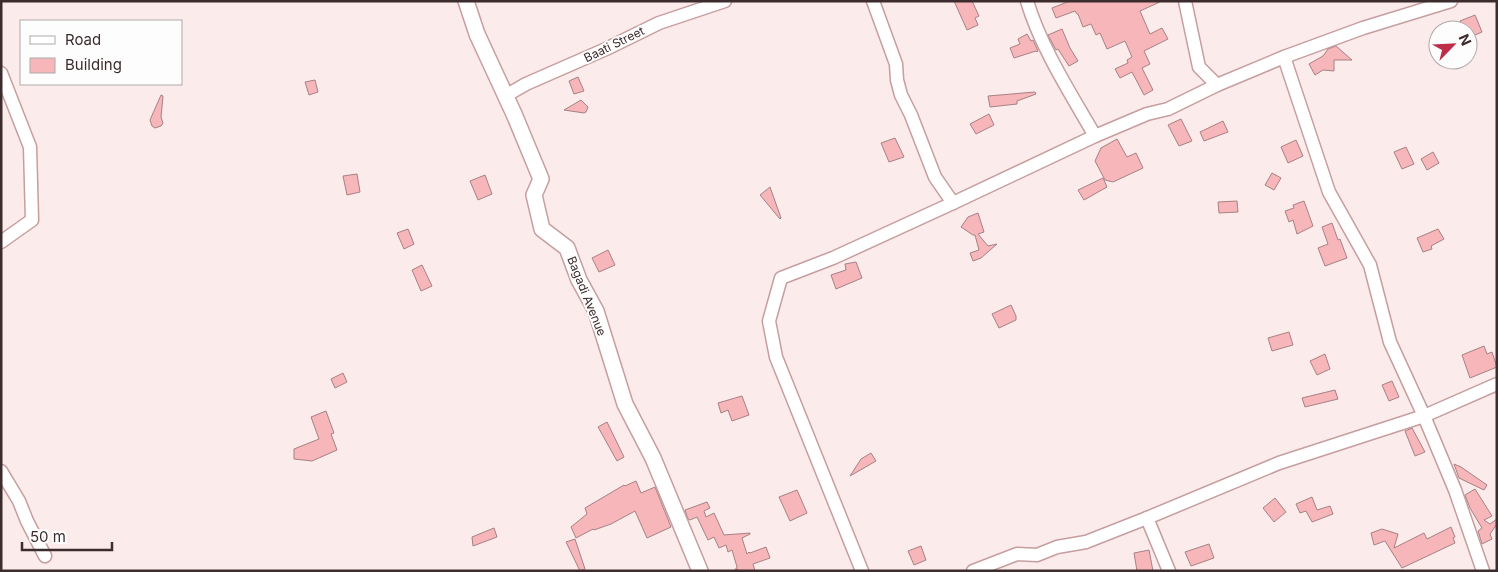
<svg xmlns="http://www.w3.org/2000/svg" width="1498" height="572" font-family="Inter,sans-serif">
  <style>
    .building { fill: #f6b6ba; stroke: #a78183 }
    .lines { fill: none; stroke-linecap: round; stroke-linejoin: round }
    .minor-casing { stroke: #c69ea0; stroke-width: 15 }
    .tertiary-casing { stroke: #c69ea0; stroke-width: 18 }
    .minor { stroke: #fff; stroke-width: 12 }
    .tertiary { stroke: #fff; stroke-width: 15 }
    .labels { text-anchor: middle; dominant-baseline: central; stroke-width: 4; stroke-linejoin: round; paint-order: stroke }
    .street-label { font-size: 12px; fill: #3c2c2d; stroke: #fdfdfd }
  </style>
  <rect width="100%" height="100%" fill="#fcebeb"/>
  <g class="building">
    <polygon points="954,1 972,1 979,16 975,18 978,25 967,30"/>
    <polygon points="1070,1 1162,1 1140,11 1150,34 1162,28 1168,39 1144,51 1150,64 1142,68 1153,90 1144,95 1132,72 1120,78 1115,69 1128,63 1127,60 1132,57 1125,41 1107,49 1100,33 1096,35 1091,24 1083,27 1078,14 1077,14 1075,11 1056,18 1052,8"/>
    <polygon points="1475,15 1482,32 1468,38 1468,30 1464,30 1460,21"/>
    <polygon points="1062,29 1070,48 1078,61 1069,66 1058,49 1056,50 1048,35"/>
    <polygon points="1027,34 1031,41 1033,40 1038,51 1037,52 1036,51 1014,58 1010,48 1020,44 1018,39"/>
    <polygon points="1336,46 1352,60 1334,60 1334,71 1323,70 1315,75 1309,64 1323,56 1328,49"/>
    <polygon points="578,77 584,91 574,94 569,81"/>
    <polygon points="315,80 318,92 309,95 305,82"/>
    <polygon points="1035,92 1036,94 1017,101 1017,104 990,107 988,96"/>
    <polygon points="161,95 163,96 161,117 163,123 161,126 155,128 152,126 150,120"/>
    <polygon points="581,100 588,107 586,112 584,113 564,110"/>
    <polygon points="989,114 994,125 976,134 970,124"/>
    <polygon points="1181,119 1192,141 1179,146 1168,125"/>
    <polygon points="1223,121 1228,132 1204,141 1200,132"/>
    <polygon points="895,138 904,157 889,162 881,143"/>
    <polygon points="1117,139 1127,157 1136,153 1143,168 1113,182 1105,180 1095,161 1101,148"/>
    <polygon points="1296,140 1303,156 1288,163 1281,147"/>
    <polygon points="1406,147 1414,164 1402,169 1394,152"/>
    <polygon points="1433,152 1439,163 1427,170 1421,159"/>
    <polygon points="1272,173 1281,178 1274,190 1265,185"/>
    <polygon points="357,174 360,192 347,195 343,176"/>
    <polygon points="485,175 492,194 478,200 470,181"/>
    <polygon points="1103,178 1107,187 1084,200 1078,190"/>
    <polygon points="770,187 781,218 780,219 760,195"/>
    <polygon points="1237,201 1238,212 1219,213 1218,202"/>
    <polygon points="1304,201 1313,226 1297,234 1293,220 1289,222 1285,211 1294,208 1293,205"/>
    <polygon points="978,213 984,232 978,234 988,246 997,244 981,258 973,261 970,253 979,250 975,235 973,235 961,227 968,217"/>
    <polygon points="1332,223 1338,240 1340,239 1347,258 1325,266 1318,248 1328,244 1322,227"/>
    <polygon points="408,229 414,244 404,249 397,233"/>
    <polygon points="1438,229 1444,239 1431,246 1432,249 1423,252 1417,238"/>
    <polygon points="608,250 615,265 599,272 592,258"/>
    <polygon points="856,262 862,278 836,289 831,275 846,270 845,264"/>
    <polygon points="422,265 432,286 421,291 412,270"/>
    <polygon points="1011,305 1016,316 1016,320 999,328 992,314"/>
    <polygon points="1289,332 1293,345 1272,351 1268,338"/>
    <polygon points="1484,346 1487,354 1492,352 1497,367 1470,378 1462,355"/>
    <polygon points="1325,354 1330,369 1317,375 1310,361"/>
    <polygon points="343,373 347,382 335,388 331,379"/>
    <polygon points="1392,381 1399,397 1389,401 1382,385"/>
    <polygon points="1335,390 1338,399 1305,407 1302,398"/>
    <polygon points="742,396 749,415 732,421 728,410 721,413 718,403"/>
    <polygon points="326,411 334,433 331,434 337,450 312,461 294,459 294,449 319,439 311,417"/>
    <polygon points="607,422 624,457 617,461 598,427"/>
    <polygon points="1412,428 1425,452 1415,456 1405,431"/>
    <polygon points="871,453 876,461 850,476 861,459"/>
    <polygon points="1454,464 1461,467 1487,485 1484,490 1459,478"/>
    <polygon points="636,481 641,493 655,487 671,527 647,538 635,511 611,524 594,530 593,529 576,538 571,527 587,514 585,508 624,485 625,486"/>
    <polygon points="1475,489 1492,516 1484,520 1490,524 1497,519 1497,524 1490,534 1492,539 1482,544 1478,531 1482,528 1470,508 1465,495"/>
    <polygon points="797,490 807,513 790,521 779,497"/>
    <polygon points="1312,497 1317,510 1330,506 1333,514 1312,522 1306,511 1300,513 1296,504"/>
    <polygon points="1275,498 1286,512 1274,522 1263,508"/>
    <polygon points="707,502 710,508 704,511 706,517 714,513 724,535 750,533 750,534 742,538 747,554 749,552 750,553 766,547 770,558 753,564 755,571 738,571 738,569 735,570 737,567 732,550 728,552 726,545 719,548 714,537 708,540 697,517 690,520 688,519 685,510"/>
    <polygon points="1451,527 1455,537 1453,538 1455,543 1402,568 1385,541 1374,545 1371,533 1382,529 1398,534 1394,548 1424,533 1427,539"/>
    <polygon points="494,528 497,537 473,546 472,537"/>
    <polygon points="575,539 585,569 580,571 566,542"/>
    <polygon points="1209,544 1214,558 1191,566 1185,552"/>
    <polygon points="921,546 926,560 914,565 908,551"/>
    <polygon points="1149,550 1153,571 1137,571 1134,553"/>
  </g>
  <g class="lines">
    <g class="minor-casing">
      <g id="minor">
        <polyline points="873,1 896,64 897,80 901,95 911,115 935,177 953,203"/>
        <path d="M1027 1C1041 48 1071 94 1095 136"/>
        <polyline points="1185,1 1199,67 1217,85"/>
        <polyline points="1284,57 1329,192 1370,265 1390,342 1424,416 1455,490 1483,571"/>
        <polyline points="1,73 30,147 32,220 1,242"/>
        <polyline points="505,96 526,84 606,49 659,23 725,1"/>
        <polyline points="1,471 19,501 27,521 45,556"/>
        <polyline points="862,571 776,357 769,321 781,278 833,258 953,203 1095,136 1147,114 1168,109 1217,85 1284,57 1363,28 1451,1"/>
        <polyline points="973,571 1017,554 1037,555 1057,547 1086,542 1147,518"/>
        <polyline points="1169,571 1147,518 1279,463 1424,416 1497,384"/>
      </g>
    </g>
    <g class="tertiary-casing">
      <polyline id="tertiary" points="466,1 477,34 514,114 541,179 534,195 542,229 567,248 579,280 596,311 625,404 653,458 700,571"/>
    </g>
    <use href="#minor" class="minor"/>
    <use href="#tertiary" class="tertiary"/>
  </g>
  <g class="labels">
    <g class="street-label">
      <text transform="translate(614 44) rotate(-26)">Baati Street</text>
      <text transform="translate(587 296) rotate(68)">Bagadi Avenue</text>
    </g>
  </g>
  <rect width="1498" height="572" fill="none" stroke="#3c2c2d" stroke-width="5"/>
  <rect x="20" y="20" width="162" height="65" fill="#fdfdfd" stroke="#b0a9aa"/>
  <rect x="30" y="36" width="25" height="8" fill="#ffffff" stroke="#b0a9aa"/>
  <text x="65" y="45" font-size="15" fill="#3c2c2d">Road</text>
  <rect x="30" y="58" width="25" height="15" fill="#f6b6ba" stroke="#b0a9aa"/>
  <text x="65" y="70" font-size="15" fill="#3c2c2d">Building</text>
  <g transform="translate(1453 45) rotate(66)"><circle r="24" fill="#fdfdfd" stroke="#b0a9aa"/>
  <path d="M0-4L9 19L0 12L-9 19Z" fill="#bd2c49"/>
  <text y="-8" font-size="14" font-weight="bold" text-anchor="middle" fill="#3c2c2d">N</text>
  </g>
  <path d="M22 542v8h90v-8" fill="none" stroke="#3c2c2d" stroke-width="2.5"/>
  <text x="30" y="542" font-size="15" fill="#3c2c2d" stroke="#fdfdfd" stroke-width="4" paint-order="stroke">50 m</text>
</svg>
